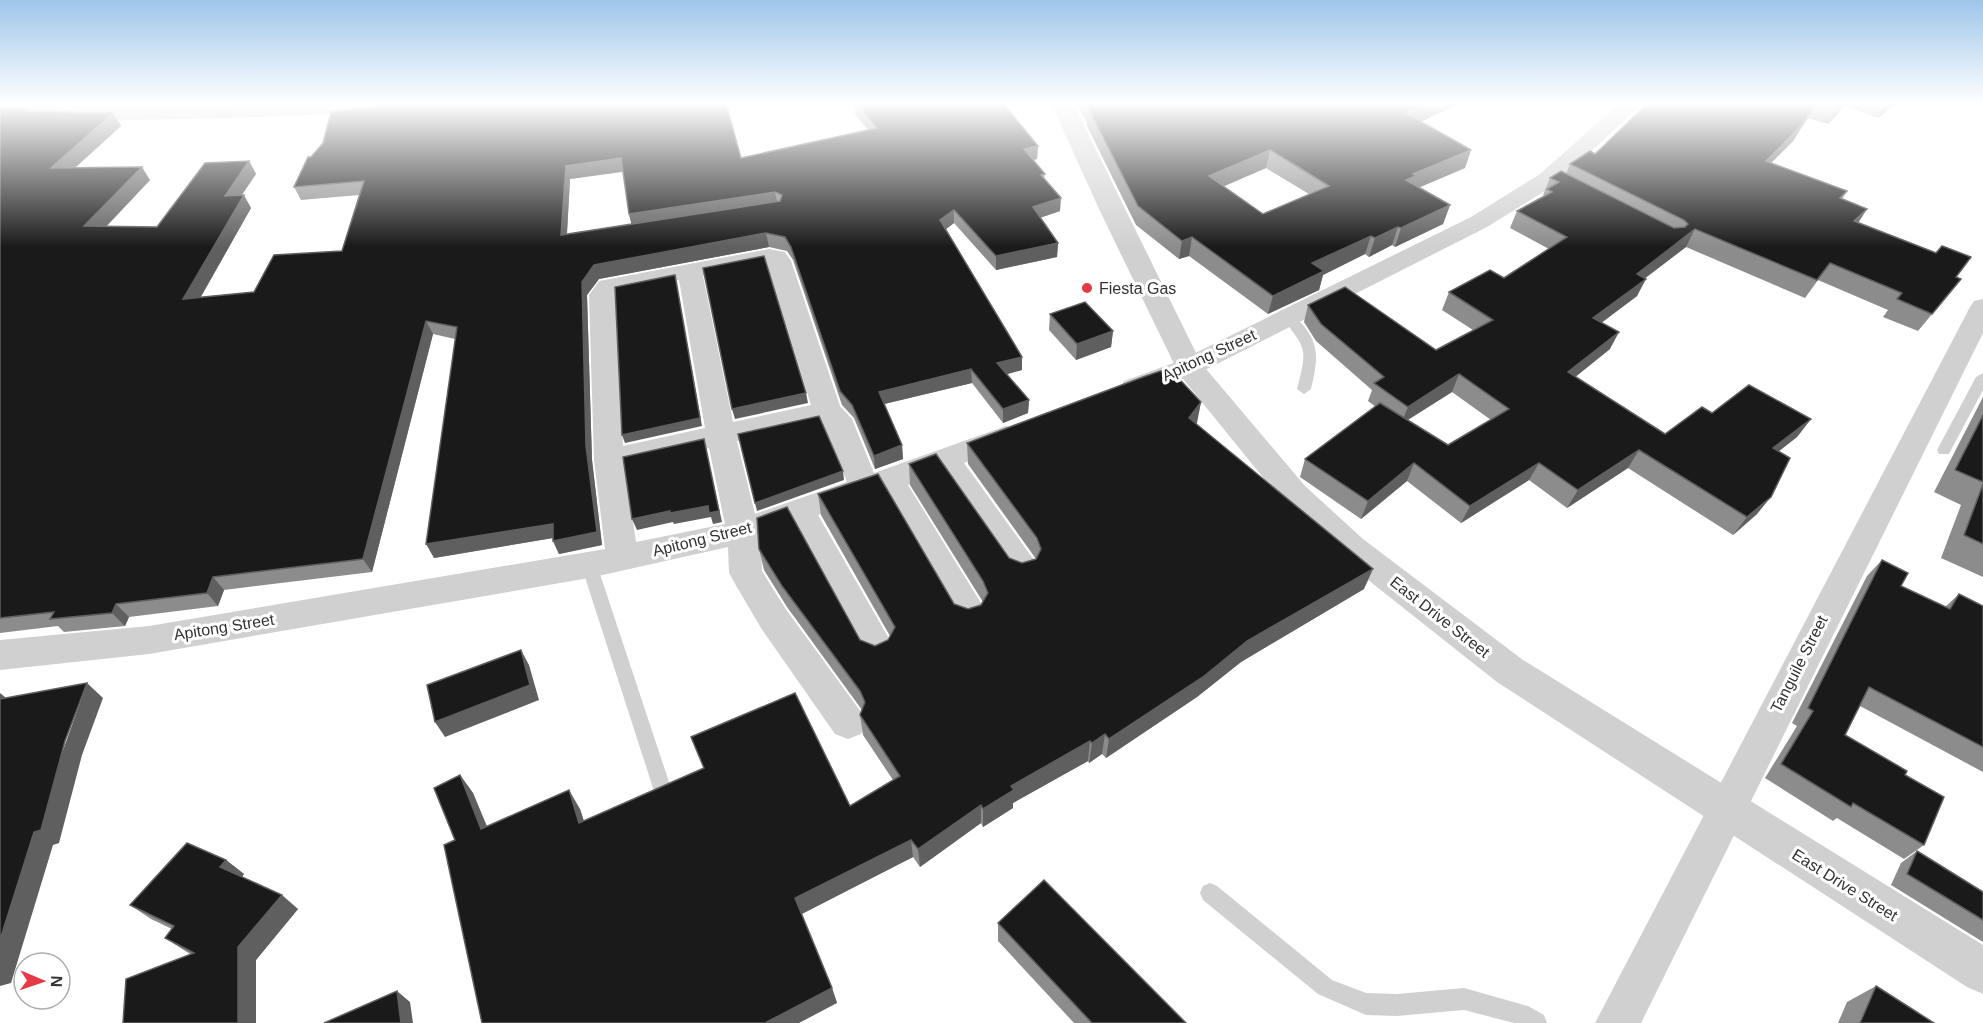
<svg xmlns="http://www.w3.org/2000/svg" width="1983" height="1023" font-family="Arial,sans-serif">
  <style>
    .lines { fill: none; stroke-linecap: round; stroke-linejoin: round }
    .service { fill: #d0d0d0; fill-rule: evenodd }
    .minor { fill: #d0d0d0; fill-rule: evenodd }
    .tertiary { fill: #d0d0d0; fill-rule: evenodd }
    .secondary { fill: #bdbdbd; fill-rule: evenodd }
    .wall { fill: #8c8c8c; fill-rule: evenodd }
    .shaded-wall { fill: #5f5f5f }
    .building { fill: #1a1a1a; stroke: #5f5f5f; stroke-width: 1.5; fill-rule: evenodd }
    .poi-dot { fill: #e63946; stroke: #fff; stroke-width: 2 }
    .labels { text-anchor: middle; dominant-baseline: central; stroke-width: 6; stroke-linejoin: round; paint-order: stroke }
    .poi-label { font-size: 16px; fill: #333; stroke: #fff; text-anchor: start }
    .street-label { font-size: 16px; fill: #333; stroke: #fff }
  </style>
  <rect width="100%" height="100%" fill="#fff"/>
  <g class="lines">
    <g class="service">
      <path d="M1288 313C1295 315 1298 320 1303 325 1321 346 1317 364 1311 389L1304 394 1297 389C1308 347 1306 350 1282 317Z"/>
      <polygon points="1983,373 1983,390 1951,450 1949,454 1939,454 1937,450 1976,377"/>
      <polygon points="589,559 595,561 597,565 672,791 670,797 663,799 656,797 654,791 581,565 583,561"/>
      <polygon points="1210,883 1217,886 1332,980 1366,993 1397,994 1464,988 1528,1006 1544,1015 1547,1023 1514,1023 1464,1010 1397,1016 1366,1015 1318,994 1203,900 1200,893 1203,886"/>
    </g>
    <g class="minor">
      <polygon points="1620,103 1643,103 1556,184 1487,227 1199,373 1134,397 1124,395 1120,388 1124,381 1179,361 1471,217 1540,174"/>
      <path d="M769 249 785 252 791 261 840 406 852 419 874 473 1006 426 1016 429 1021 436 1016 443 964 463 1034 560 1038 569 1034 578 1022 582 1010 578 939 473 908 485 981 603 986 613 981 623 969 627 957 623 882 494 818 515 895 649 889 659 877 664 865 659 792 525 760 538 762 571 785 608 861 712 866 723 861 734 848 739 835 734 761 628 734 582 729 573 728 547 589 578 149 654 0 670V640L149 626 605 549 594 460 589 295 599 281ZM767 264 811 405 733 422 703 276ZM679 280 705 428 623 446 615 295 617 292ZM822 422 847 482 755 514 737 441ZM709 448 725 524 636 542 625 467Z"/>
      <polygon points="1983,299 1983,333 1641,1023 1595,1023 1970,307 1974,301"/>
    </g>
    <polygon class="tertiary" points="1051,103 1073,103 1201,363 1305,486 1363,539 1523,660 1983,945 1983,994 1967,987 1497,682 1339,557 1283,502 1179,374 1099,209"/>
    <path class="secondary" d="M282 103H418L415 108 407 110C271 118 136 122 0 119V105L153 107Z"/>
  </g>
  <g class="wall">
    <path d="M854 103H1003L1038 146 1037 159 1033 160 1045 174 1044 179 1060 211 1040 218 1058 243 1057 257 996 270 954 223 946 229 1022 357V370L1007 374 1029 400 1028 413 1003 423 972 383 884 404 902 445 903 459 875 469 854 418 842 405 793 260 787 251 769 247 599 279 587 295 592 460 602 545 559 554 553 541V538L434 558 455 339 433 334 372 572 224 590 218 606 129 617 125 626 64 632 58 626 0 633V108L28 109 30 111 113 113 121 126 75 168 150 180 106 227H157L249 161 256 174 242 195 251 208 201 297 254 292 342 251 359 195 301 200 294 187 308 157 741 158 868 130 855 114ZM623 172 629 214 632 224 567 234 570 179Z"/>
    <path d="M1076 103H1461L1421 122 1471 150 1465 168 1419 187 1450 205 1443 224 1395 247 1392 245 1369 257 1365 254 1323 275 1319 290 1268 314 1189 256 1179 259 1136 225 1087 126V122ZM1266 168 1309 194 1263 214 1224 186Z"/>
    <path d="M1648 103H1896L1878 118 1845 106 1828 124 1808 118 1793 141 1771 163 1847 191 1842 199 1867 209 1858 223 1956 277 1947 296 1918 331 1883 317 1888 310 1818 280 1805 298 1686 247 1645 278 1637 296 1602 322 1610 349 1575 377 1665 434 1712 413 1811 419 1797 437 1778 451 1757 514 1733 535 1628 468 1567 508 1529 480 1461 523 1407 481 1361 519 1300 477 1305 459 1376 407 1368 401 1372 390 1316 341 1304 322 1308 305 1436 350 1473 330 1442 310 1449 292 1504 278 1549 249 1510 228 1517 211 1545 195H1543L1550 178 1566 174 1570 164 1595 154ZM1452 392 1491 420 1448 445 1408 420Z"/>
    <polygon points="1050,314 1113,331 1111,347 1076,360 1049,330"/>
    <polygon points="1983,397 1983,577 1941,558 1961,505 1934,492"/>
    <polygon points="1201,402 1196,424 1364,589 1241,662 1197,697 1106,758 1102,754 1089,763 1088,761 1013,803 1013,808 983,827 981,823 920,867 913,857 801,914 832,988 837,1003 455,840 460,775 473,793 487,826 580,809 584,821 850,806 893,780 863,735 860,715 862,710 787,607 764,570 759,549 860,640 875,646 888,640 890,636 821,515 818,494 954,604 968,609 981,605 983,602 910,485 909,464 1009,558 1022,563 1036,559 968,464 967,443"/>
    <polygon points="1882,560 1901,586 1945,607 1959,594 1983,606 1983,772 1860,706 1845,735 1905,775 1924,845 1904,859 1837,818 1833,821 1765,778 1797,726 1792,723 1867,576"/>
    <polygon points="1917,851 1983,892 1983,942 1891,885 1901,863"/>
    <polygon points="226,860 244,874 242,877 298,909 256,960 190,954 165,938 172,929 151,919 130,905"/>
    <polygon points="998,923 1186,1023 1074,1023 998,941"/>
    <polygon points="1876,986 1934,1023 1838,1023 1847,1002"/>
  </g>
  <g class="shaded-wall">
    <polygon points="1428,103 1461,103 1400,131 1406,113"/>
    <polygon points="1817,103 1793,141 1756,178 1766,161"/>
    <polygon points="1842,103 1847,103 1828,124 1838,108"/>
    <polygon points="1887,103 1896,103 1878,118"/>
    <polygon points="113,113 121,126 60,181 51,168"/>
    <polygon points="1038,146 1037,159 1024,162 1024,149"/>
    <polygon points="1270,150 1266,168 1206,194 1209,176"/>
    <polygon points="1471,150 1465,168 1411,191 1406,180 1413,174"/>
    <polygon points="621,158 625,171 570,179 566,249 561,235 566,166"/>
    <polygon points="249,161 256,174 232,209 225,196"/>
    <polygon points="142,167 150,180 93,240 84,226"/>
    <polygon points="775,192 778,205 632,227 629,214"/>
    <polygon points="244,195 251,208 192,312 183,299"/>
    <polygon points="1061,198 1060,211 1033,220 1033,207"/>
    <polygon points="1450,205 1443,224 1395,247 1401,228"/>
    <polygon points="1867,209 1856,226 1854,221"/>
    <polygon points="954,210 954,223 941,233 940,220"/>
    <polygon points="1398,227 1392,245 1369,257 1375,238"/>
    <polygon points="1695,229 1686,247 1627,292 1637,274"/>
    <polygon points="766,233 769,247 599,279 587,295 592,460 602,545 559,554 553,541 586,446 582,282 594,265"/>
    <polygon points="1371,236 1365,254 1323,275 1319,290 1268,314 1273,296 1312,263"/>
    <polygon points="1192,237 1189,256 1179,259 1182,241"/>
    <polygon points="1058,243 1057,257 996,270 996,256"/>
    <polygon points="675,275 702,426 625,443 622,435"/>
    <polygon points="1646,279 1637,296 1584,336 1593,318"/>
    <polygon points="426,321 433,334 372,572 363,559"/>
    <polygon points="1113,331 1111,347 1076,360 1077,344"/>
    <polygon points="1619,332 1610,349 1559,390 1568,372"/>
    <polygon points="1022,357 1022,370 997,377 997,363"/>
    <polygon points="971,369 972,383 880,405 879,392"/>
    <polygon points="1459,374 1452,392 1401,424 1408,407"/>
    <polygon points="806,393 808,403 735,419 732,409"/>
    <polygon points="1029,400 1028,413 1003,423 1003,409"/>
    <polygon points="1201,402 1197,423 1185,439 1189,418"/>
    <polygon points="1811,419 1797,437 1760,466 1773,448"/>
    <polygon points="704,439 722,522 713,524 711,517 674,524 673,522 637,530 632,519"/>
    <polygon points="902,445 903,459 875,469 874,456"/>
    <polygon points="1639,450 1628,468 1567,508 1578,490"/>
    <polygon points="1414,463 1407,481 1361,519 1368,501"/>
    <polygon points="1539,463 1529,480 1461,523 1470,506"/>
    <polygon points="843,471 844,480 757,511 755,503"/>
    <polygon points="1771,497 1757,514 1733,535 1747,517"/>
    <polygon points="553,524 559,537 434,558 426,544"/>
    <polygon points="1373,569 1364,589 1241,662 1197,697 1106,758 1109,739 1247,641"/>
    <polygon points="213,577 224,590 218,606 207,593"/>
    <polygon points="116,604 129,617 125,626 112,613"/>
    <polygon points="521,650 529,665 539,700 445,737 435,722"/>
    <polygon points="87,683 103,698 82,755 59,843 53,845 11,983 0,986 0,940 34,832"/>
    <polygon points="0,693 5,697 0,710"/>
    <polygon points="1105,734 1102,754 1089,763 1092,743"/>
    <polygon points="1090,741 1088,761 1013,803 1013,808 983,827 983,809 1011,786"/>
    <polygon points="460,775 473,793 495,847 481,829"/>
    <polygon points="569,790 580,809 590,841 579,823"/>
    <polygon points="981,805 981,823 920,867 918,849"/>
    <polygon points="911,840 913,857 800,915 795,898"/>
    <polygon points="226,860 244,874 238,882 220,867"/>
    <polygon points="282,895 298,909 256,960 256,1023 238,1023 238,947"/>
    <polygon points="832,988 837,1003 799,1023 765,1023"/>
    <polygon points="397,991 410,1002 413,1023 401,1023"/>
  </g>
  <g class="building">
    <path d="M403 103H726L741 158 877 128 856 103H1003L1038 146 1024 149 1045 174 1041 175 1061 198 1033 207 1058 243 996 256 954 210 940 220 1022 357 997 363 1029 400 1003 409 971 369 879 392 902 445 874 456 852 405 840 391 791 247 785 237 766 233 594 265 582 282 586 446 597 532 553 541V524L426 544 457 327 426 321 363 559 213 577 207 593 116 604 112 613 50 619 54 612 0 618V108L28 109 26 111 113 113 51 168 142 167 84 226 157 227 205 163 249 161 225 196 244 195 183 299 254 292 274 255 342 251 364 181 294 187 308 157H311L323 143 331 112ZM621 158 629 214 775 192 782 195 780 201 561 235 566 166Z"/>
    <path d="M1087 103H1428L1406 113 1471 150 1413 174 1416 176 1406 180 1450 205 1401 228 1398 227 1375 238 1371 236 1312 263 1324 271 1273 296 1192 237 1182 241 1138 206 1088 108 1090 107ZM1270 150 1329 186 1263 214 1209 176Z"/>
    <polygon points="1648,103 1817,103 1803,124 1766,161 1847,191 1840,198 1867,209 1854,221 1936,253 1942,246 1971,257 1956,277 1961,279 1932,314 1897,299 1902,293 1830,263 1817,280 1695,229 1637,274 1646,279 1593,318 1619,332 1568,372 1665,434 1702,407 1712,413 1749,385 1811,419 1773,448 1790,458 1771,497 1747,517 1639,450 1578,490 1539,463 1470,506 1414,463 1368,501 1305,459 1380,403 1448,445 1509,409 1459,374 1408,407 1374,383 1384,377 1321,324 1308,305 1345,287 1436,350 1493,320 1449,292 1490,270 1504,278 1567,237 1517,211 1552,192 1547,189 1559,182 1550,178 1561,171 1674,228 1685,227 1688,224 1684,220 1570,164 1590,151 1595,154"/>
    <polygon points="1824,103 1842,103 1838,108"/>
    <polygon points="764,256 806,393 732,409 703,268"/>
    <polygon points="675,275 700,418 622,435 615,287"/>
    <polygon points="1085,302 1113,331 1077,344 1050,314"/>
    <polygon points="1169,368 1201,402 1189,418 1373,569 1247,641 1203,677 1109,739 1105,734 1092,743 1090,741 1011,786 1014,790 983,809 981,805 918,849 911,840 795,898 832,988 765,1023 482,1023 444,845 455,840 434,788 460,775 481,829 569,790 579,823 704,768 691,737 795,693 850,806 900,776 860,715 865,702 860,691 782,586 759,549 757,518 787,507 860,640 875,646 888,640 895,627 818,494 878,474 954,604 968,609 981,605 988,593 983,581 909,464 936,454 1009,558 1022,563 1036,559 1041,549 1037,538 967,443 1143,377"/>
    <polygon points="1983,415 1983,482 1955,470"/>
    <polygon points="819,416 843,471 755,503 738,434"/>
    <polygon points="704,439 719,511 709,513 708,506 670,513 670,511 632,519 623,457"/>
    <polygon points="1983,484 1983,544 1964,535"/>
    <polygon points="1882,560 1908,573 1901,586 1950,609 1959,594 1983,606 1983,747 1869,687 1845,735 1907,771 1905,775 1944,797 1924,845 1853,803 1851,807 1781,764 1813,711 1808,708"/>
    <polygon points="521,650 530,685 435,722 427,685"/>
    <polygon points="87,683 65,741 41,830 34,832 0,940 0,699"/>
    <polygon points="187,843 226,860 220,867 282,895 238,947 238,1023 123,1023 126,979 194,953 165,938 174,926 130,905"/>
    <polygon points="1917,851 1983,892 1983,920 1907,874"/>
    <polygon points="1044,880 1186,1023 1092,1023 998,923"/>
    <polygon points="1876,986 1934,1023 1860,1023"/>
    <polygon points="397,991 401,1023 324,1023"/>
  </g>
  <linearGradient id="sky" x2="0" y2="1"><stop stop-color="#9ec6ea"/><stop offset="0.42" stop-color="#fff"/><stop offset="1" stop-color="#fff" stop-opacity="0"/></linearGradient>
  <rect width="1983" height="247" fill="url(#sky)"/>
  <circle class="poi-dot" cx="1087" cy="288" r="6"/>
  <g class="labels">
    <g class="poi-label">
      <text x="1099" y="288">Fiesta Gas</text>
    </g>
    <g class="street-label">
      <text transform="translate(1209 355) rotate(-25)">Apitong Street</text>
      <text transform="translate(702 539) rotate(-14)">Apitong Street</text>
      <text transform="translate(1440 617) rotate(38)">East Drive Street</text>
      <text transform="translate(224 627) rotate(-9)">Apitong Street</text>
      <text transform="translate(1799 664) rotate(-63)">Tanguile Street</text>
      <text transform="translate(1845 885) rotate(32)">East Drive Street</text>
    </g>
  </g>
  <g transform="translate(42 981) rotate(92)"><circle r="28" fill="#ffffff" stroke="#adadad" stroke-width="1.5"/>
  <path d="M0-4.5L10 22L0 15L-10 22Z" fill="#e63946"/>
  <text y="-9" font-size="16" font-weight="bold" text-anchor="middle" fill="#333333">N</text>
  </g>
</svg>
